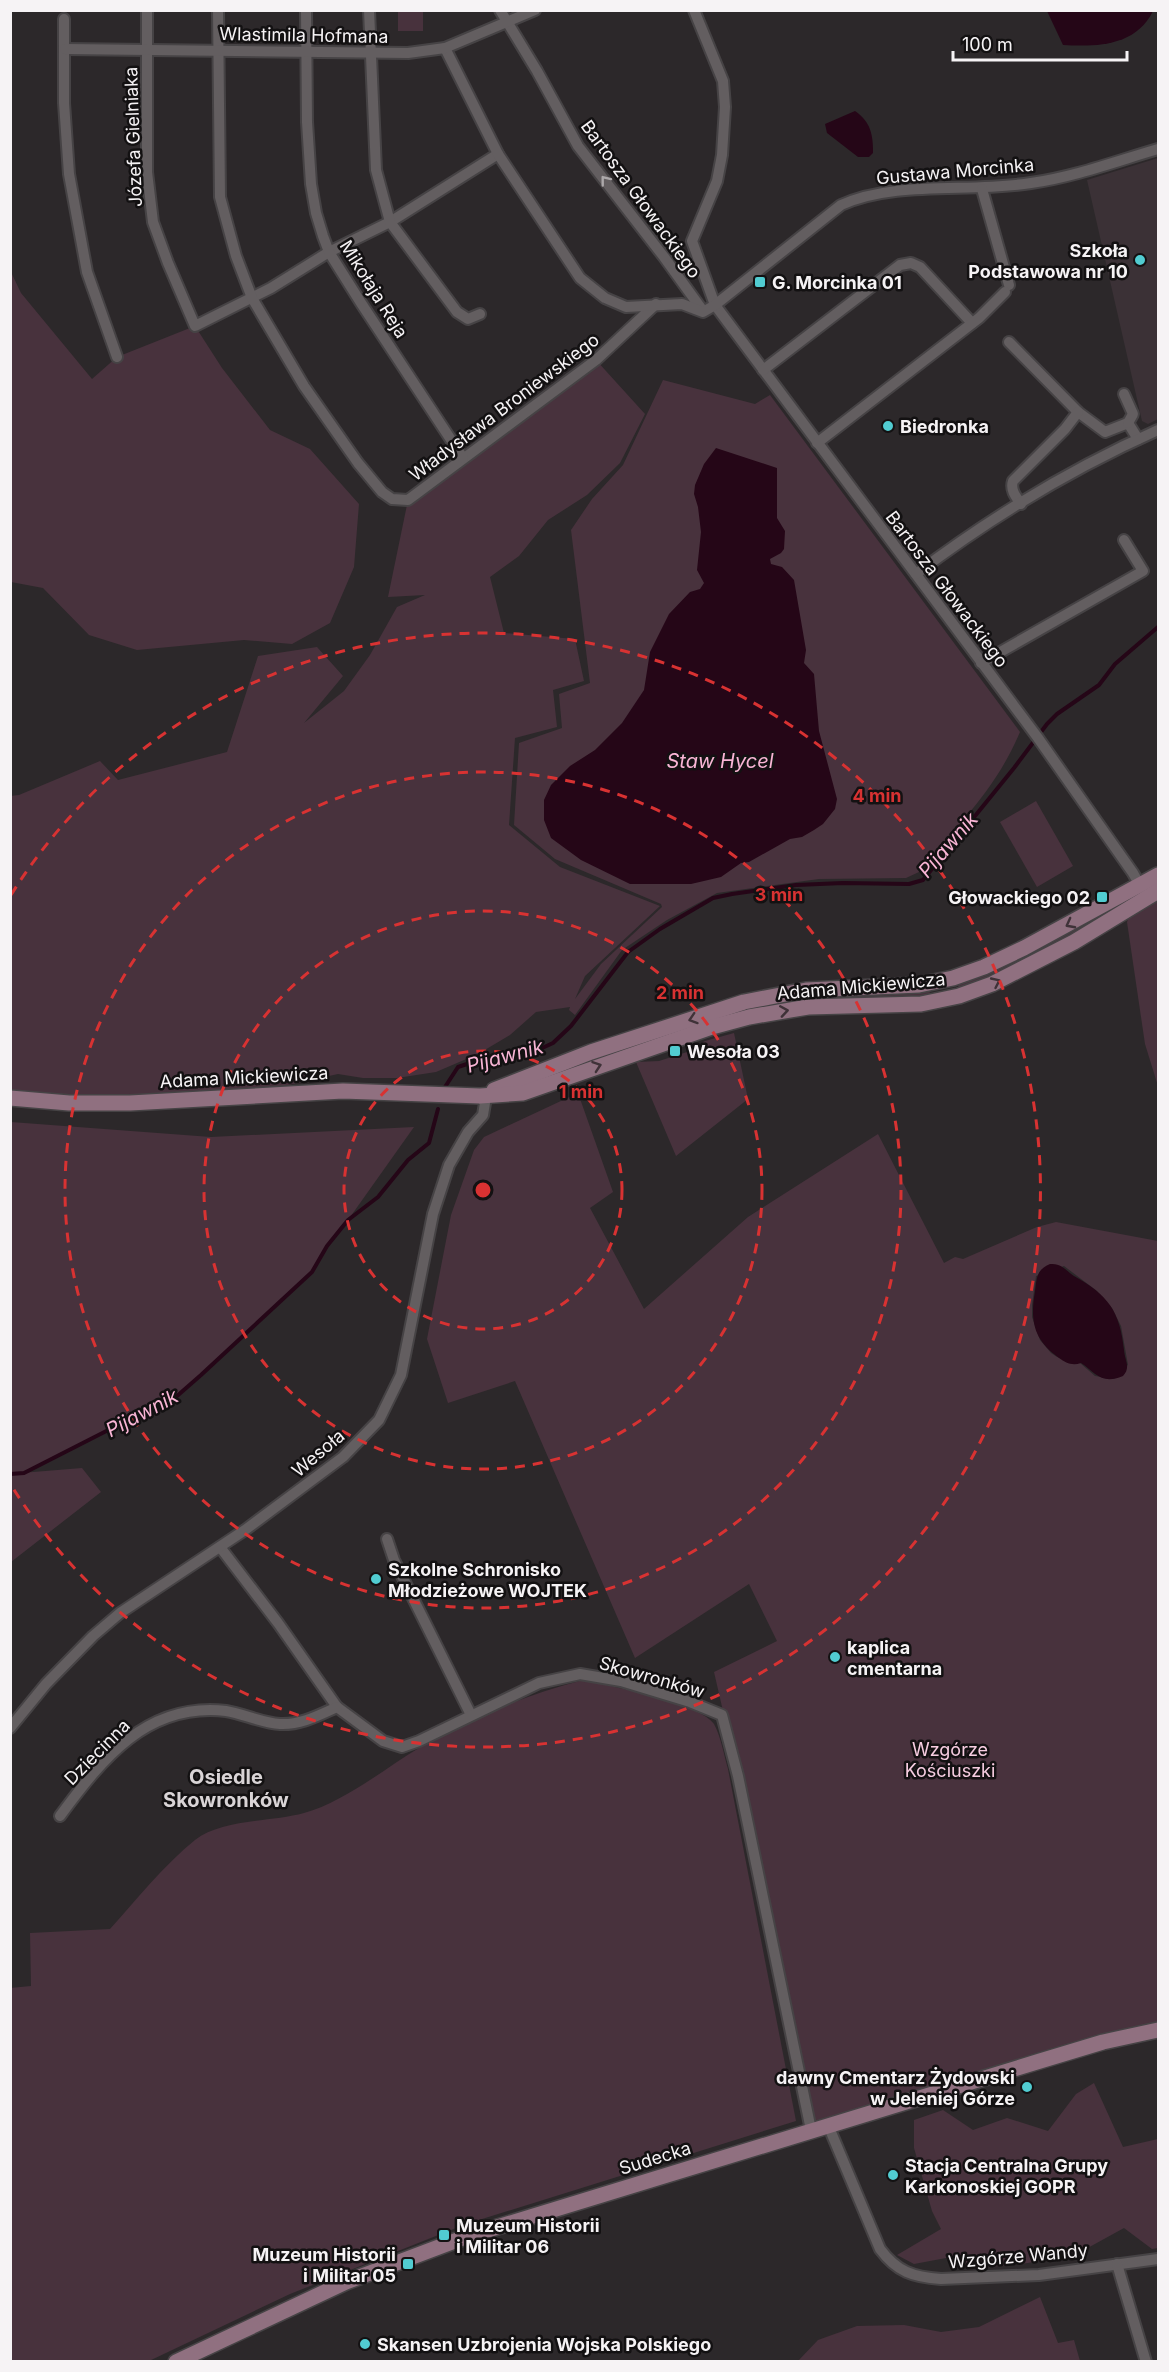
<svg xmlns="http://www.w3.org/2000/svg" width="1169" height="2372" font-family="Inter,sans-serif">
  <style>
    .built { fill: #3b3136 }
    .green { fill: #48323d; fill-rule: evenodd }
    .water { fill: #250617 }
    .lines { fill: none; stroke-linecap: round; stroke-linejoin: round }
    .stream { stroke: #250617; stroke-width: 4 }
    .street-casing { stroke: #464345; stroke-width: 14 }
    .secondary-casing { stroke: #464345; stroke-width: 18 }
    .street { stroke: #635e60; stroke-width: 10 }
    .secondary { stroke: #907080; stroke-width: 15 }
    .oneway { stroke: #aca8aa }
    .oneway2 { stroke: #3f3238 }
    .ring { fill: none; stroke: #d83232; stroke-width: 3; stroke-dasharray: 10 8 }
    .poi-dot { fill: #51ccd1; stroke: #131112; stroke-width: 2 }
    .labels { text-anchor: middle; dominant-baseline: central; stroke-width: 5; stroke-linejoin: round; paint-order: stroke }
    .street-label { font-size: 18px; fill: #f6f3f5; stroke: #131112 }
    .poi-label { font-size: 18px; font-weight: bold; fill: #f6f3f5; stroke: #131112; text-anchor: start }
    .park-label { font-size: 18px; fill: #f7cde1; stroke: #131112 }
    .water-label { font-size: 20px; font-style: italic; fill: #f9b5d5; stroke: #131112 }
    .neighbourhood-label { font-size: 20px; font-weight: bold; fill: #d9d4d6; stroke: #131112 }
    .centre { fill: #d83232; stroke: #131112; stroke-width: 3 }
    .ring-label { font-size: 18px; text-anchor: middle; font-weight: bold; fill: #d83232; stroke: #131112; stroke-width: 5; stroke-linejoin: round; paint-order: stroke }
  </style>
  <rect width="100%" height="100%" fill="#2c282a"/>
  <polygon class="built" points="1158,158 1158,419 1148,424 1142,421 1087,180"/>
  <g class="green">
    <rect x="398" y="11" width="25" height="20"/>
    <polygon points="10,270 21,293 92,379 117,357 195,326 222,368 270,430 310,449 359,504 354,567 330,623 292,644 244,640 137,650 89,635 43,588 11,582"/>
    <path d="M596 360 645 414 620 463 587 495 548 520 519 556 490 577 504 633 575 639 584 681 553 690 557 727 515 738 509 825 560 867 660 906 585 976 575 999 601 964 662 907 661 904 555 859 514 825 519 743 562 728 559 694 590 683 571 530 592 499 623 465 663 380 755 404 770 395 1020 732C995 791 958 824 919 872L906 878 819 879 717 893 667 920 622 950 575 1015 569 1010 570 1007 536 1012 510 1035 478 1054 436 1072 397 1078H363L338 1074 224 1099 11 1098 10 796 19 795 100 761 118 780 227 752 258 656 317 647 343 676 304 723 344 691 370 655 397 607 425 595 388 597 408 500Z"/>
    <polygon points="1036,801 1073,866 1037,887 1000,822"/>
    <polygon points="1158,896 1158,1086 1145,1044 1127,922 1132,908"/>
    <polygon points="1125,900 1128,905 1083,932 960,991 957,982"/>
    <polygon points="929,990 931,996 714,1017 791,998"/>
    <polygon points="734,1033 748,1099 676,1156 636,1062 659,1061 687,1052 705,1041"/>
    <path d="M578 1093 613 1192 590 1208 644 1309 748 1217 878 1134 944 1263 955 1257 963 1259 1037 1227 1056 1222 1158 1241V2030L811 2130 738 1776 714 1672 777 1641 749 1584 635 1658 515 1381 448 1403 427 1339 451 1215 474 1150 484 1137ZM1064 1266 1097 1291 1112 1308 1121 1326 1128 1365 1114 1379 1095 1376 1080 1363 1057 1357 1051 1353 1040 1340 1032 1317V1305L1036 1276Z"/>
    <path d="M11 1122 211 1137 414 1127 348 1220 327 1246 312 1272 201 1375C186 1386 177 1401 159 1406L21 1473 82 1468 101 1492 11 1562Z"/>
    <path d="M583 1680C607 1685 703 1705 714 1724 721 1737 724 1755 728 1769L796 2121 466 2224 290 2294 149 2361 11 2362 10 1988 31 1986 30 1933 110 1929C136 1900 164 1865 195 1840 222 1819 272 1822 304 1813 344 1802 384 1769 419 1748 469 1718 526 1695 583 1680Z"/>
    <polygon points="1094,2083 1123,2147 1158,2139 1158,2248 1152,2249 1124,2228 1084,2250 1028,2263 972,2269 946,2258 914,2264 897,2255 941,2229 932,2211 914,2148 914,2120 943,2110 973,2130 1007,2118 1048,2131 1076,2094"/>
    <polygon points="1040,2297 1058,2343 1074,2340 1080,2361 798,2361 818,2340 857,2326 904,2325 941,2332 979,2327"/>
  </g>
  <g class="water">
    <path d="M1047 11H1153C1136 46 1097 47 1063 45Z"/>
    <path d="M855 111C871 122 873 135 873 153L869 157H858L827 133 825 124Z"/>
    <polygon points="716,448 777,468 777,518 785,531 784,549 781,553 770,559 771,564 782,567 794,580 806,650 804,663 814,674 819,731 837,799 835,809 823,824 814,830 802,837 790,839 749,862 741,863 721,877 691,884 630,884 581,860 551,838 544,820 544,800 551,785 570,766 595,750 622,723 644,690 650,652 669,614 690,592 700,589 704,583 697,570 701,532 698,507 694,494 695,485 704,464"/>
    <path d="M1050 1264C1062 1263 1065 1270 1074 1276 1108 1295 1120 1311 1124 1350 1125 1361 1131 1367 1123 1376 1101 1385 1096 1373 1081 1363 1072 1366 1066 1363 1059 1358 1033 1340 1030 1320 1035 1291 1037 1278 1036 1270 1050 1264Z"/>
  </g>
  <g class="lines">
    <g class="stream">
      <polyline points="445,1087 458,1067 470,1063 540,1049 553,1043 571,1026 628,952 660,929 713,898 732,894 796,885 843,883 909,884 923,880 1014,768 1047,724 1057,714 1099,685 1115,664 1158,627"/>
      <polyline points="10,1474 24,1473 124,1422 169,1403 201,1375 312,1272 327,1246 348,1220 378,1197 408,1160 429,1143 438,1109"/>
    </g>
    <g class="street-casing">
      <g id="street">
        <polyline points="147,10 147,172 153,222 168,263 195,326 271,288 329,252 390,222 498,154"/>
        <polyline points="218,10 220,197 236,256 252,298 304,386 358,463 382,492 392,499 408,500 596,360 656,304"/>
        <polyline points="306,10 307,122 311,184 316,213 323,236 329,252 361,303 463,458"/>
        <polyline points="369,10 376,170 390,222 457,312 468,319 480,314"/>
        <polyline points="500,10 537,71 578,146 664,257 703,311"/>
        <polyline points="694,10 723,81 725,107 722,155 717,181 692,241 715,305 1038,738 1133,873 1142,889"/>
        <polyline points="64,19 64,103 69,174 87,272 117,357"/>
        <path d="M445 48 498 154 580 278 605 298 626 307 682 304 703 312 715 305 841 205C896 180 970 193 1031 183 1074 177 1117 161 1158 149"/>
        <polyline points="65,49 408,53 445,48 535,10"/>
        <polyline points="982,189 1009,285"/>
        <polyline points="1009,342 1078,412 1105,432 1128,423 1138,439"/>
        <polyline points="763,370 900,265 911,263 920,267 972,323"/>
        <polyline points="1124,394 1133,414 1128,423"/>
        <polyline points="817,443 979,318 1005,292"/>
        <path d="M1021 504C1016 497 1010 490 1013 481L1065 429 1078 412"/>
        <path d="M916 574C990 518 1073 468 1158 430"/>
        <polyline points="981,663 1143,571 1124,540"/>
        <polyline points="387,1539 394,1560 471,1715"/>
        <polyline points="220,1547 278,1623 337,1707 383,1741 402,1747 419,1741 539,1683 580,1674 621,1681 690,1702 722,1715 738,1776 811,2130"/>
        <polyline points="10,1728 46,1684 93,1636 120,1613 245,1530 343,1457 379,1420 401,1375 433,1214 449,1165 468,1132 483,1115 485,1103 480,1096"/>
        <path d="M60 1816C102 1759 147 1702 226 1711 244 1714 262 1723 280 1724 301 1725 319 1715 337 1707"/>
        <path d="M828 2125 880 2249C897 2272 913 2277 941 2279L1039 2275 1158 2259"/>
        <polyline points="1117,2264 1146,2362"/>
      </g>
    </g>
    <g class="secondary-casing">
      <g id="secondary">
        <polyline points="494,1090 591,1052 744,1002 806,990 919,985 953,978 984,967 1024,948 1158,875"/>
        <polyline points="10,1098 69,1103 130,1103 343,1091 480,1096 523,1093 712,1027 749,1017 808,1007 921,1004 959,996 992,984 1074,942 1158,891"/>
        <polyline points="176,2362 346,2282 468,2236 1040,2061 1103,2042 1158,2030"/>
      </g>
    </g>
    <use href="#street" class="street"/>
    <use href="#secondary" class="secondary"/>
  </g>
  <defs><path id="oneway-chevron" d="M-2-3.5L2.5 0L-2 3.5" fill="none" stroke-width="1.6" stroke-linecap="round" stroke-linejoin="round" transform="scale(1.5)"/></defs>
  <use class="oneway" href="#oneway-chevron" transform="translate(605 180) rotate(-128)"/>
  <g class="oneway2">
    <use href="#oneway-chevron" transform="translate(1070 924) rotate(152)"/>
    <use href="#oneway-chevron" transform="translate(996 982) rotate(-25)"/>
    <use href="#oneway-chevron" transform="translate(784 1011) rotate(-9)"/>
    <use href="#oneway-chevron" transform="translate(693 1019) rotate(162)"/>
    <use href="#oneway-chevron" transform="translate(597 1066) rotate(-19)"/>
  </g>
  <g class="ring">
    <circle cx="483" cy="1190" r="139"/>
    <circle cx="483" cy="1190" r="279"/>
    <circle cx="483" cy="1190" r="418"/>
    <path d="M11 895A557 557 0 1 1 11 1485"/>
  </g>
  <g class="poi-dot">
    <circle cx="1140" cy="260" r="6"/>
    <rect x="754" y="276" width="12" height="12" rx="3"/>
    <circle cx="888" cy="426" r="6"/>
    <rect x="1096" y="891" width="12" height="12" rx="3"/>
    <rect x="669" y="1045" width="12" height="12" rx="3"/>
    <circle cx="376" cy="1579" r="6"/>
    <circle cx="835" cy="1657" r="6"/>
    <circle cx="1027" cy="2087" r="6"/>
    <circle cx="893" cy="2175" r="6"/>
    <rect x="438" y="2229" width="12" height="12" rx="3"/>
    <rect x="402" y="2258" width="12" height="12" rx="3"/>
    <circle cx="365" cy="2344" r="6"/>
  </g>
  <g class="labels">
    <g class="street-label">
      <text transform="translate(304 35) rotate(1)">Wlastimila Hofmana</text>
      <text transform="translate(133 137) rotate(-92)">Józefa Gielniaka</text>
      <text transform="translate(955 171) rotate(-5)">Gustawa Morcinka</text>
      <text transform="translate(641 199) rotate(54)">Bartosza Głowackiego</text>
      <text transform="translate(374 289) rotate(58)">Mikołaja Reja</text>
      <text transform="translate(504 407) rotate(-37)">Władysława Broniewskiego</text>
      <text transform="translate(947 589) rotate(53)">Bartosza Głowackiego</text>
      <text transform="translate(861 986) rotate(-5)">Adama Mickiewicza</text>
      <text transform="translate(244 1077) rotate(-3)">Adama Mickiewicza</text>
      <text transform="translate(318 1453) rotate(-40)">Wesoła</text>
      <text transform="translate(652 1677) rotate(16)">Skowronków</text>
      <text transform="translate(97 1752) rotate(-45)">Dziecinna</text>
      <text transform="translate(655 2158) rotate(-17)">Sudecka</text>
      <text transform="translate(1018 2256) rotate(-5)">Wzgórze Wandy</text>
    </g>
    <g class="poi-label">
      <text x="1128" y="250" text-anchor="end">Szkoła<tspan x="1128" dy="21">Podstawowa nr 10</tspan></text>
      <text x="772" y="282">G. Morcinka 01</text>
      <text x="900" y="426">Biedronka</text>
      <text x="1090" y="897" text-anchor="end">Głowackiego 02</text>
      <text x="687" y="1051">Wesoła 03</text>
      <text x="388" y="1569">Szkolne Schronisko<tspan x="388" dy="21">Młodzieżowe WOJTEK</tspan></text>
      <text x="847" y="1647">kaplica<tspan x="847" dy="21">cmentarna</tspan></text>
      <text x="1015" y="2077" text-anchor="end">dawny Cmentarz Żydowski<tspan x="1015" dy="21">w Jeleniej Górze</tspan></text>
      <text x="905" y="2165">Stacja Centralna Grupy<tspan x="905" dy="21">Karkonoskiej GOPR</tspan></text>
      <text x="456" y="2225">Muzeum Historii<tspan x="456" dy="21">i Militar 06</tspan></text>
      <text x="396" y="2254" text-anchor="end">Muzeum Historii<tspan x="396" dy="21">i Militar 05</tspan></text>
      <text x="377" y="2344">Skansen Uzbrojenia Wojska Polskiego</text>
    </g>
    <g class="park-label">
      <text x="950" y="1749">Wzgórze<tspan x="950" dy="21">Kościuszki</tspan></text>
    </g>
    <g class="water-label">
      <text x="720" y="761">Staw Hycel</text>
      <text transform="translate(948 845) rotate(-49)">Pijawnik</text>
      <text transform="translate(505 1056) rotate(-15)">Pijawnik</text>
      <text transform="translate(142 1413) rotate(-28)">Pijawnik</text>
    </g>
    <g class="neighbourhood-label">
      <text x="226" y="1777">Osiedle<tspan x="226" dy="23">Skowronków</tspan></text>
    </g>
  </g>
  <circle cx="483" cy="1190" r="9" class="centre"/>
  <g class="ring-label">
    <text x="877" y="802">4 min</text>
    <text x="779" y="901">3 min</text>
    <text x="680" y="999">2 min</text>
    <text x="581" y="1098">1 min</text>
  </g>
  <rect width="1169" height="2372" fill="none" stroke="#f6f3f5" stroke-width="24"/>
  <path d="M953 51v9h174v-9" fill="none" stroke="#f6f3f5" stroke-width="3"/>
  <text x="962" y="51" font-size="18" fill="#f6f3f5" stroke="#131112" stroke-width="4.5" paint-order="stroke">100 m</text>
</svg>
